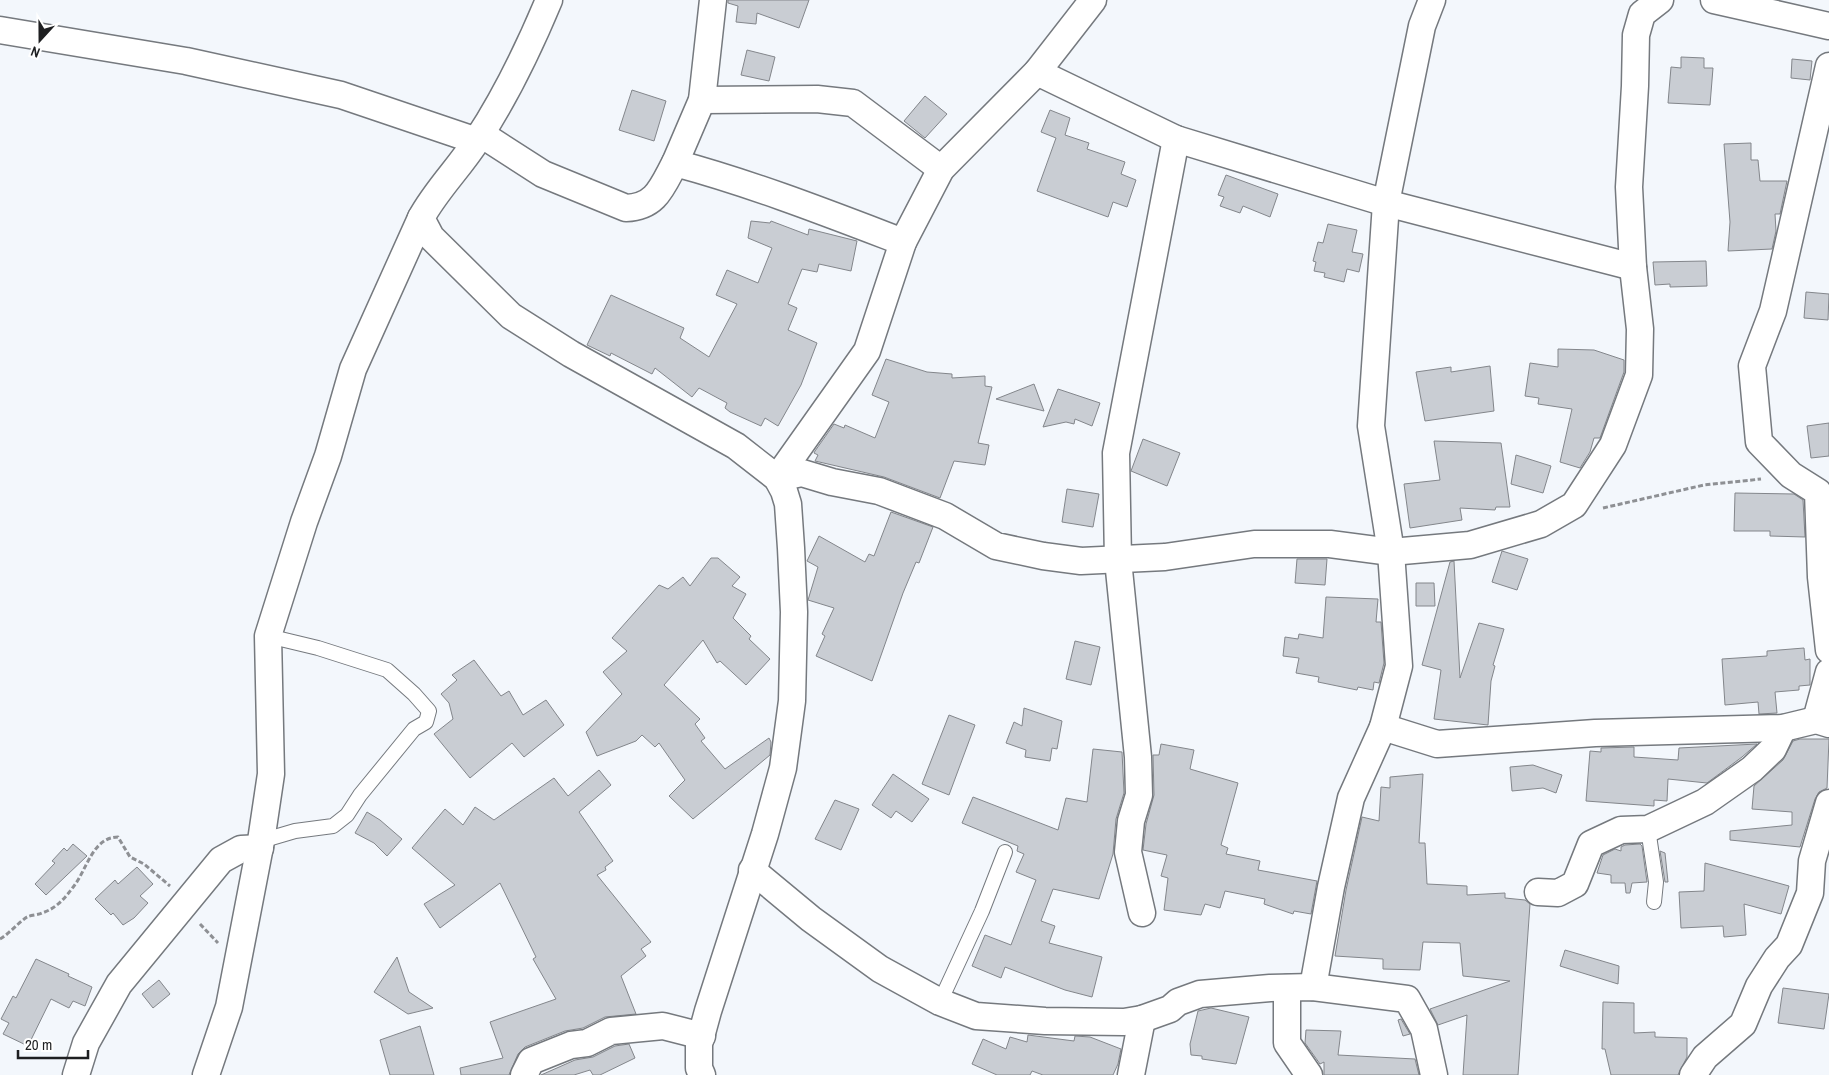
<svg xmlns="http://www.w3.org/2000/svg" width="1829" height="1075" font-family="'Archivo Narrow',sans-serif">
  <style>
    .building { fill: #c9cdd3; stroke: #83868b }
    .lines { fill: none; stroke-linecap: round; stroke-linejoin: round }
    .lane-casing { stroke: #75797e; stroke-width: 16 }
    .street-casing { stroke: #75797e; stroke-width: 29 }
    .path { stroke: #8e9094; stroke-width: 3; stroke-dasharray: 5 2.5; stroke-linecap: butt }
    .lane { stroke: #fff; stroke-width: 14 }
    .street { stroke: #fff; stroke-width: 26 }
  </style>
  <rect width="100%" height="100%" fill="#f3f7fc"/>
  <g class="building">
    <polygon points="728,0 809,0 799,28 757,13 756,24 736,22 738,6 728,3"/>
    <polygon points="747,50 775,57 769,81 741,75"/>
    <polygon points="1681,57 1704,58 1704,68 1713,68 1710,105 1668,103 1671,67 1681,68"/>
    <polygon points="1792,59 1812,61 1810,80 1791,78"/>
    <polygon points="632,90 666,101 654,141 619,130"/>
    <polygon points="925,96 947,114 925,138 904,121"/>
    <polygon points="1050,110 1070,118 1065,135 1089,143 1087,149 1125,162 1121,174 1136,180 1127,207 1113,202 1108,217 1037,191 1056,138 1041,132"/>
    <polygon points="1751,143 1751,160 1758,160 1760,181 1787,181 1780,214 1775,214 1776,231 1772,249 1728,251 1730,222 1724,144"/>
    <polygon points="1226,175 1278,194 1270,217 1243,206 1240,213 1220,206 1224,197 1218,195"/>
    <polygon points="751,221 770,223 771,221 808,235 809,229 857,241 851,271 819,264 817,272 802,269 788,304 797,308 788,330 817,343 801,385 778,426 765,418 761,426 730,412 725,408 727,403 699,388 692,397 655,368 652,374 611,353 610,356 587,345 611,295 684,328 680,338 709,357 737,304 716,295 727,270 758,283 772,248 748,238"/>
    <polygon points="1328,224 1357,230 1352,252 1363,254 1359,272 1347,269 1344,282 1324,277 1325,273 1314,271 1316,262 1313,261 1318,242 1323,243"/>
    <polygon points="1706,261 1707,286 1670,287 1670,284 1655,285 1653,262"/>
    <polygon points="1806,292 1829,294 1828,320 1804,318"/>
    <polygon points="1558,349 1594,350 1624,360 1624,372 1600,438 1594,438 1590,452 1580,468 1560,462 1572,409 1538,404 1539,398 1525,396 1530,363 1558,367"/>
    <polygon points="886,359 927,372 952,374 952,378 985,376 985,386 992,387 978,443 989,445 985,465 954,461 940,498 884,477 815,461 818,455 814,453 815,451 834,424 844,428 845,425 875,438 889,402 872,395"/>
    <polygon points="1490,366 1494,411 1425,421 1416,372 1451,367 1451,372"/>
    <polygon points="1034,384 1044,411 996,399"/>
    <polygon points="1058,389 1100,403 1092,426 1075,419 1074,424 1066,422 1043,427"/>
    <polygon points="1829,423 1829,456 1811,458 1807,426"/>
    <polygon points="1143,439 1180,453 1167,486 1131,471"/>
    <polygon points="1434,441 1501,443 1510,507 1496,507 1495,510 1460,508 1462,520 1410,528 1404,484 1440,480"/>
    <polygon points="1516,455 1551,466 1543,493 1511,484"/>
    <polygon points="1067,489 1099,494 1093,527 1062,522"/>
    <polygon points="1735,493 1794,494 1803,500 1805,537 1770,536 1770,531 1734,531"/>
    <polygon points="891,512 933,527 919,563 916,562 903,593 872,681 816,656 825,636 822,634 834,608 808,600 818,567 807,561 819,536 865,562 869,554 874,556"/>
    <polygon points="1502,551 1528,559 1517,590 1492,582"/>
    <polygon points="711,558 718,558 740,577 732,586 746,594 733,618 751,636 749,639 770,659 746,685 720,661 717,663 703,640 664,685 700,719 695,724 705,738 701,741 725,769 769,738 771,742 770,755 693,819 669,796 685,780 659,743 655,747 642,735 636,741 597,756 586,732 622,694 603,672 627,651 612,638 659,585 668,589 683,577 690,586"/>
    <polygon points="1297,559 1327,559 1325,585 1295,583"/>
    <polygon points="1454,561 1460,678 1479,623 1504,629 1493,665 1495,666 1491,681 1488,725 1434,719 1441,670 1422,665 1450,562"/>
    <polygon points="1416,583 1434,583 1435,606 1416,606"/>
    <polygon points="1326,597 1378,599 1376,622 1381,622 1384,663 1379,683 1374,682 1373,690 1358,687 1357,690 1318,682 1319,677 1296,673 1299,658 1283,656 1285,637 1298,639 1299,634 1323,638"/>
    <polygon points="1075,641 1100,647 1091,685 1066,679"/>
    <polygon points="1804,648 1805,660 1810,659 1810,685 1799,686 1799,690 1775,692 1777,713 1759,714 1758,702 1725,705 1722,659 1767,656 1767,651"/>
    <polygon points="474,660 501,696 509,691 523,715 546,700 564,725 524,757 512,743 470,778 434,734 453,719 449,703 441,694 457,680 452,675"/>
    <polygon points="1024,708 1062,721 1057,749 1052,748 1050,761 1025,757 1026,750 1006,743 1014,722 1022,726"/>
    <polygon points="949,715 975,725 949,795 922,784"/>
    <polygon points="1800,739 1829,739 1827,788 1819,792 1815,799 1800,847 1730,840 1730,831 1792,825 1792,812 1752,809 1754,786 1783,760 1793,741"/>
    <polygon points="1161,744 1194,750 1190,769 1238,783 1221,845 1228,848 1226,854 1260,861 1258,870 1317,881 1311,914 1294,911 1293,914 1264,904 1265,899 1225,891 1220,908 1205,904 1201,915 1164,910 1168,878 1161,876 1167,855 1143,850 1146,824 1154,795 1153,755 1159,755"/>
    <polygon points="1757,744 1742,757 1707,783 1668,779 1667,801 1654,800 1654,806 1586,801 1590,751 1601,752 1601,748 1634,747 1634,757 1678,760 1679,748"/>
    <polygon points="1093,749 1122,752 1124,793 1116,819 1113,854 1099,899 1053,889 1041,921 1055,926 1049,943 1102,957 1092,997 1065,990 1005,967 1001,978 972,966 985,935 1011,945 1036,880 1016,872 1024,854 1017,851 1018,846 962,823 973,797 1058,830 1066,798 1087,802"/>
    <polygon points="1533,765 1562,775 1556,793 1543,788 1512,791 1510,767"/>
    <polygon points="599,770 611,785 579,812 613,861 605,867 606,870 597,875 651,942 641,949 646,956 621,976 636,1014 605,1017 583,1028 565,1031 525,1047 518,1054 509,1075 461,1075 460,1068 503,1058 490,1022 556,999 533,959 536,957 500,883 440,928 424,904 455,885 412,848 445,809 463,825 475,807 494,820 554,778 568,796"/>
    <polygon points="893,774 929,799 912,822 896,811 891,818 872,805"/>
    <polygon points="1423,774 1419,843 1425,843 1427,884 1467,886 1467,895 1505,893 1505,898 1525,900 1530,904 1518,1075 1463,1075 1467,1015 1438,1025 1430,1009 1510,981 1463,976 1460,943 1423,942 1420,970 1383,969 1383,959 1335,956 1346,890 1362,817 1379,821 1381,787 1390,788 1390,777"/>
    <polygon points="835,800 859,809 841,850 815,839"/>
    <polygon points="367,812 380,820 402,839 387,856 374,843 355,833"/>
    <polygon points="73,844 87,856 46,895 35,884 55,863 52,861 64,848 67,851"/>
    <polygon points="1640,844 1642,846 1647,882 1632,883 1630,893 1626,893 1625,883 1611,883 1611,875 1597,873 1603,855 1615,849 1621,851 1621,847 1625,845"/>
    <polygon points="1660,851 1665,853 1668,882 1665,882"/>
    <polygon points="1705,863 1789,886 1781,914 1744,904 1746,935 1724,937 1723,926 1681,928 1679,892 1704,891"/>
    <polygon points="137,867 153,884 140,896 148,903 134,918 123,925 113,913 111,915 95,899 115,880 118,884"/>
    <polygon points="1565,950 1619,966 1618,984 1560,966"/>
    <polygon points="397,957 409,992 433,1008 408,1014 374,992"/>
    <polygon points="36,959 69,974 68,976 92,987 85,1006 73,1001 69,1008 51,999 28,1046 3,1034 9,1023 1,1019 13,996 16,998"/>
    <polygon points="159,980 170,994 153,1008 142,994"/>
    <polygon points="1783,988 1829,994 1824,1029 1778,1023"/>
    <polygon points="1603,1002 1634,1003 1634,1033 1655,1032 1655,1037 1687,1038 1687,1057 1678,1075 1611,1075 1605,1049 1602,1049"/>
    <polygon points="1211,1008 1249,1017 1236,1064 1202,1059 1202,1056 1191,1055 1190,1044 1198,1011"/>
    <polygon points="1401,1019 1410,1034 1403,1036 1398,1020"/>
    <polygon points="420,1026 434,1075 390,1075 380,1040"/>
    <polygon points="1306,1030 1341,1031 1338,1055 1415,1059 1419,1075 1324,1075 1324,1062 1320,1064 1305,1043"/>
    <polygon points="1028,1035 1074,1041 1075,1036 1090,1037 1121,1049 1118,1064 1113,1075 1043,1075 1032,1071 1030,1075 997,1075 972,1064 983,1039 1006,1049 1010,1037 1027,1042"/>
    <polygon points="629,1044 635,1058 600,1075 593,1075 590,1070 574,1075 541,1075 575,1060 593,1057 615,1046"/>
  </g>
  <g class="lines">
    <g class="lane-casing">
      <g id="lane">
        <polyline points="1648,829 1656,882 1654,902"/>
        <polyline points="261,841 295,831 333,826 347,815 360,795 414,729 426,722 429,711 414,694 387,670 318,648 268,636"/>
        <polyline points="940,1002 982,911 1005,852"/>
      </g>
    </g>
    <g class="street-casing">
      <g id="street">
        <path d="M549 0C529 48 506 96 477 140 460 167 436 190 421 218L431 237 511 316 571 354 736 446 777 478 784 491 788 504 791 548 794 612 792 701 783 768 765 834 708 1011 699 1044V1068L702 1075"/>
        <path d="M713 0 702 100 675 163C753 184 827 213 903 242"/>
        <polyline points="1432,0 1422,26 1386,203 1371,426 1391,552 1399,666 1383,727 1437,744 1595,733 1783,728 1816,720 1829,724"/>
        <polyline points="1714,0 1829,26"/>
        <polyline points="0,30 186,61 341,95 477,141"/>
        <polyline points="1829,66 1773,311 1752,366 1759,442 1791,475 1818,492 1821,577 1829,650"/>
        <polyline points="1037,72 1176,139 1386,203 1633,267"/>
        <polyline points="702,100 817,99 853,103 941,169"/>
        <path d="M481 134 543 174 626 208C656 207 662 187 675 163"/>
        <polyline points="777,478 802,473 832,482 879,491 945,516 996,546 1043,556 1081,561 1165,557 1254,544 1330,544 1391,552 1470,545 1541,524 1574,505 1613,445 1639,375 1640,329 1633,267 1629,187 1635,86 1636,35 1642,14 1660,0"/>
        <polyline points="777,478 867,351 903,242 941,169 1037,72 1093,0"/>
        <polyline points="1816,720 1829,672"/>
        <polyline points="752,870 811,919 880,969 940,1002 976,1016 1045,1021 1124,1022 1142,1019 1170,1009 1178,1002 1200,994 1270,988 1313,987 1407,999 1424,1029 1434,1075"/>
        <polyline points="1538,892 1558,893 1575,884 1591,844 1621,830 1648,829 1705,802 1752,769 1773,749 1783,728"/>
        <polyline points="1142,913 1128,852 1131,821 1139,795 1138,757 1118,560 1116,453 1176,139"/>
        <polyline points="1313,987 1331,887 1351,798 1383,727"/>
        <polyline points="1287,988 1287,1043 1309,1075"/>
        <polyline points="76,1075 86,1043 119,984 221,860 241,849 260,848"/>
        <polyline points="206,1075 229,1007 261,841 271,774 268,636 304,522 328,456 353,369 421,218"/>
        <polyline points="524,1075 531,1061 571,1045 587,1043 611,1031 663,1026 702,1036"/>
        <polyline points="1131,1075 1142,1019"/>
        <polyline points="1693,1075 1705,1057 1743,1024 1759,986 1777,958 1789,945 1810,893 1812,861 1829,803"/>
      </g>
    </g>
    <g class="path">
      <polyline points="1603,508 1704,485 1761,479"/>
      <polyline points="200,924 218,943"/>
      <path d="M0 939C10 933 18 923 27 917 31 915 38 915 42 913 57 908 65 898 74 886 87 869 93 837 118 837L130 857 144 864 170 886"/>
    </g>
    <use href="#lane" class="lane"/>
    <use href="#street" class="street"/>
  </g>
  <g transform="translate(40 40) rotate(201)" stroke="#ffffff" stroke-width="4" paint-order="stroke">
  <path d="M0-4L9 19L0 12L-9 19Z" fill="#1e1f21"/>
  <text y="-8" font-size="14" font-weight="bold" text-anchor="middle" fill="#1e1f21">N</text>
  </g>
  <path d="M18 1050v8h70v-8" fill="none" stroke="#1e1f21" stroke-width="2.5"/>
  <text x="25" y="1050" font-size="15" fill="#1e1f21" stroke="#ffffff" stroke-width="4" paint-order="stroke">20 m</text>
</svg>
